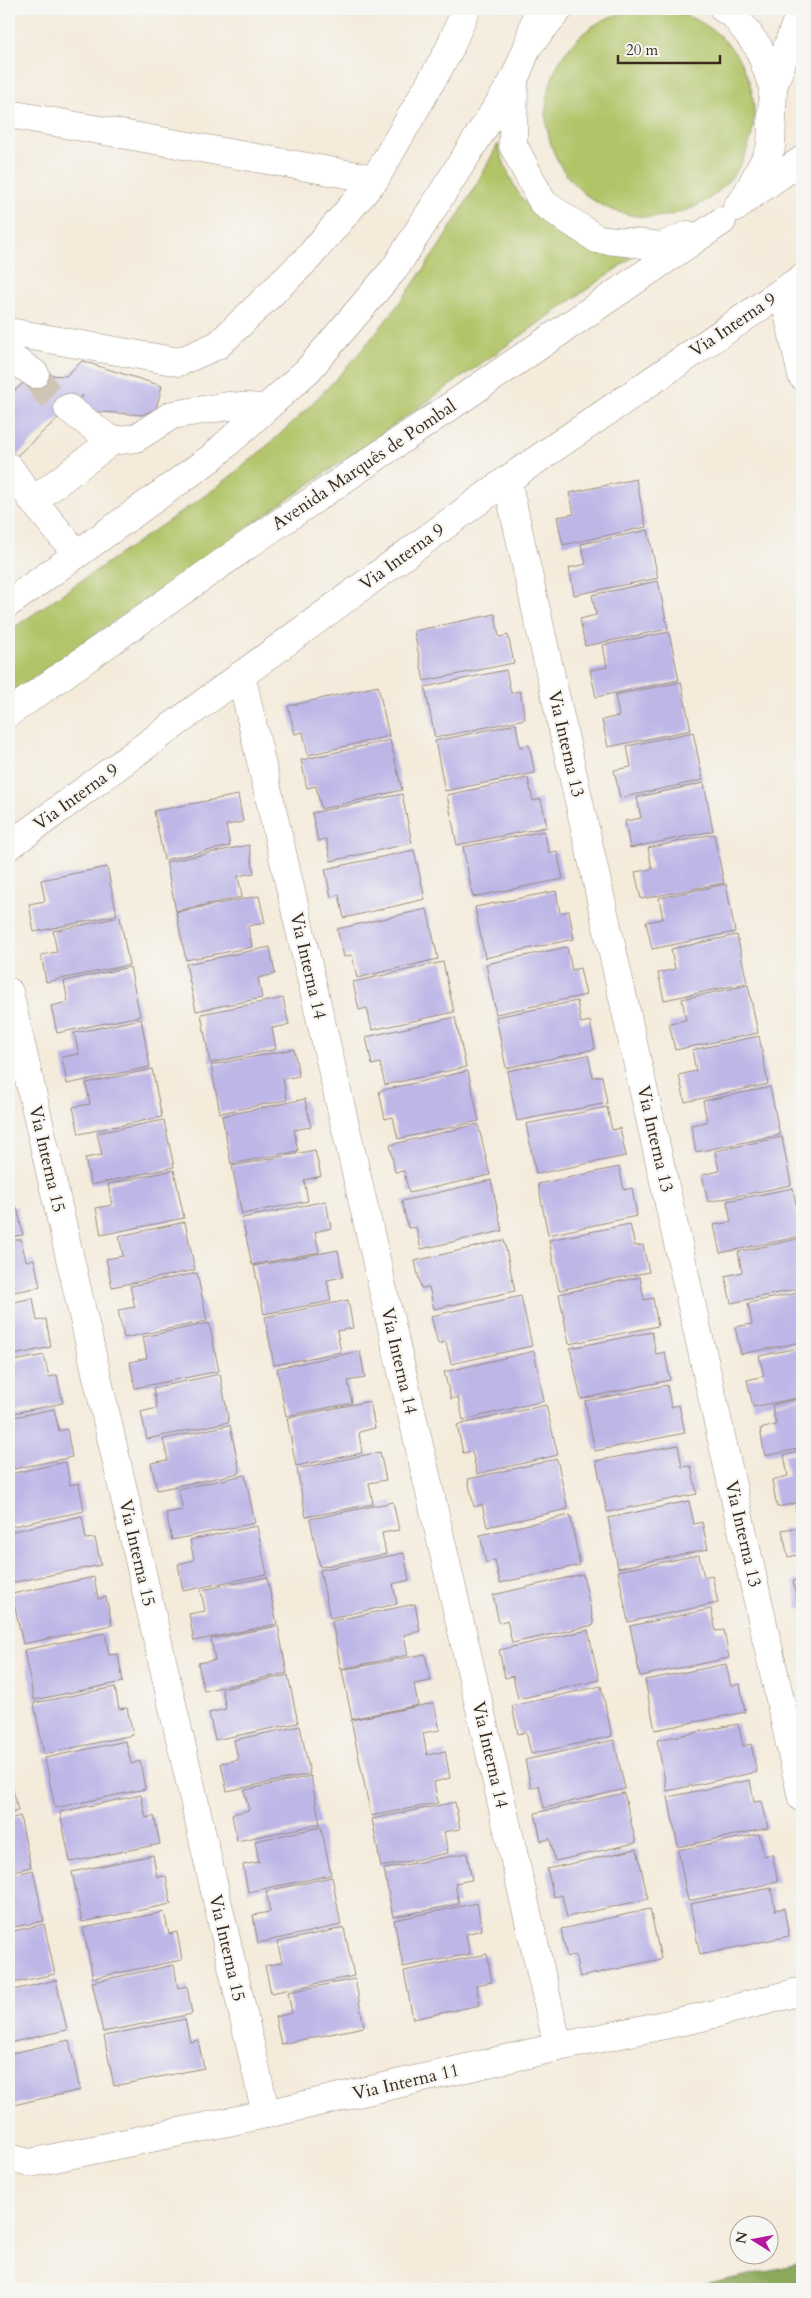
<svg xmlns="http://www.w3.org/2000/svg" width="811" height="2298" font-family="Cardo,serif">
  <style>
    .green { fill: #b1c468; stroke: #767743 }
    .forest { fill: #8caa5c; stroke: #646a3d }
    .building { fill: #bdb6e7 }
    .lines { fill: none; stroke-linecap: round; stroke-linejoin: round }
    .minor-tunnel { stroke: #cfc4b5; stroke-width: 28; stroke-dasharray: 28 14; stroke-linecap: butt }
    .minor-casing { stroke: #988a7c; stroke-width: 29 }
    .secondary-casing { stroke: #988a7c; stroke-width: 29 }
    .trunk-casing { stroke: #988a7c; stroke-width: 29 }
    .minor { stroke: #fff; stroke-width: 28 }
    .secondary { stroke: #fff; stroke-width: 28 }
    .trunk { stroke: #fff; stroke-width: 28 }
    .labels { text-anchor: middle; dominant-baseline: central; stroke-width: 4.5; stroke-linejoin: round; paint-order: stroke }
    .street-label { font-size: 18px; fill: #3b2a1e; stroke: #f6f6f2 }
  </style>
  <rect width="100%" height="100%" fill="#f6f6f2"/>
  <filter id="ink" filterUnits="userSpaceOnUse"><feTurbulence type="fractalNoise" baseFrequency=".02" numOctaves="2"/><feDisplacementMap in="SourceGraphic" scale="10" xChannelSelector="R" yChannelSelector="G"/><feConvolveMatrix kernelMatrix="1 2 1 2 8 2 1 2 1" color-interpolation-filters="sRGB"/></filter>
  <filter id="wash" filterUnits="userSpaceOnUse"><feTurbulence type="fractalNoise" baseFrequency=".0096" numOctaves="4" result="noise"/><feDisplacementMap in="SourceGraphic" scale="20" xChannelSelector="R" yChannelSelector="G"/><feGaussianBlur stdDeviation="1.12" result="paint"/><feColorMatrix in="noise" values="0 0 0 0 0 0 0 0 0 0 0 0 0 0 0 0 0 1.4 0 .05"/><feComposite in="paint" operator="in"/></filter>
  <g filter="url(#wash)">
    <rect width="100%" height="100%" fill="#f4ebdb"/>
    <g class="green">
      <circle cx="650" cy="113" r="104"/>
      <path d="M498 144C517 214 561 252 633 257L9 695V631C55 599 102 566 149 534 172 518 195 503 217 487 340 392 427 282 498 144Z"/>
    </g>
    <polygon class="forest" points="802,2263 802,2289 686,2289"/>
    <g id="blocks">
      <g class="building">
        <polygon points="82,361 162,386 156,409 142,415 75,410 83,395 9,463 9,395 35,374 66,376"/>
        <polygon points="636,479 646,527 563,545 557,517 574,514 569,493"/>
        <polygon points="648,530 658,578 574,595 569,568 586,564 581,544"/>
        <polygon points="658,581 668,629 585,646 580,619 596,615 592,595"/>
        <polygon points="495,614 499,637 508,635 514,663 424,681 414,631"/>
        <polygon points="669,632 679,680 596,697 590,670 607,667 603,645"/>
        <polygon points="506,670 511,693 520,691 525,719 435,738 425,687"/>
        <polygon points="681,682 691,730 608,747 602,720 619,716 615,695"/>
        <polygon points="378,686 389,736 308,755 303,732 295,734 288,706"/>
        <polygon points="516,724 520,747 529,745 535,773 445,791 435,741"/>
        <polygon points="693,732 703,780 620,798 614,770 631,767 627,746"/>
        <polygon points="390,740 402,790 321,809 316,786 307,788 301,760"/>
        <polygon points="528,778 533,801 541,799 547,827 457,845 447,795"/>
        <polygon points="704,783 713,831 630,848 625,821 641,818 637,797"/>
        <polygon points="402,794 412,843 331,861 326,839 318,841 312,813"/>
        <polygon points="238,795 243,822 226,825 230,846 164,860 154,811"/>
        <polygon points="544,831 549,853 557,851 563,879 473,897 463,847"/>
        <polygon points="714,834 724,883 641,899 635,872 652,869 648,848"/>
        <polygon points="249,845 254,873 238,876 242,897 176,911 166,862"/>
        <polygon points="414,850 425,899 344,918 339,895 331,897 325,869"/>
        <polygon points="107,867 117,915 34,932 29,904 45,901 41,880"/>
        <polygon points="726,884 735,932 652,949 646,922 663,919 659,898"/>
        <polygon points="556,891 560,913 569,911 574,939 485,958 475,907"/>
        <polygon points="259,896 265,923 248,926 252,947 186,960 176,912"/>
        <polygon points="427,909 438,959 357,978 352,955 344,957 337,929"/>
        <polygon points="120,917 129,965 46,982 41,955 57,952 53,931"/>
        <polygon points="737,935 747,983 664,1000 658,973 675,969 671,949"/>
        <polygon points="270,947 275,974 258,978 262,998 196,1011 186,964"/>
        <polygon points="567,947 572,970 580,968 586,995 496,1014 486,964"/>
        <polygon points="443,962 454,1012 372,1030 367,1008 359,1010 353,982"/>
        <polygon points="130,967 140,1016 57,1033 51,1006 68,1002 64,981"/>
        <polygon points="748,985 758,1033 675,1050 669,1023 686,1020 682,999"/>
        <polygon points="283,998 289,1025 272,1028 276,1049 210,1063 201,1014"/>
        <polygon points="577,1001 581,1023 590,1021 595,1049 506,1068 496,1017"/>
        <polygon points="455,1017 466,1067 385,1085 380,1063 372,1065 366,1037"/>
        <polygon points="141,1019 150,1067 67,1084 62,1057 79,1054 74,1033"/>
        <polygon points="759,1036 768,1084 685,1102 679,1075 696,1071 692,1050"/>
        <polygon points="294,1049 299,1076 283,1079 287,1100 220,1113 211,1065"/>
        <polygon points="588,1055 593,1077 602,1076 607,1103 517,1121 507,1071"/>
        <polygon points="152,1069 162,1117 79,1134 73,1107 90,1104 86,1083"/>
        <polygon points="468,1071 479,1121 398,1139 393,1117 385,1119 379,1091"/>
        <polygon points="770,1087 780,1135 696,1152 691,1125 707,1122 703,1101"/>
        <polygon points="305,1099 311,1127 294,1130 298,1151 231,1164 222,1116"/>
        <polygon points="607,1107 612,1130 620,1128 626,1156 536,1174 526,1124"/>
        <polygon points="164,1120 174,1167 91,1185 85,1158 102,1155 97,1133"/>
        <polygon points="478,1124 490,1175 409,1193 404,1171 395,1172 390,1145"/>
        <polygon points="782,1137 791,1185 708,1202 702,1175 719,1171 715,1151"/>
        <polygon points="315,1150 321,1176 304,1180 308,1201 242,1214 232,1166"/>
        <polygon points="619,1167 624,1190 632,1188 637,1216 548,1235 538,1184"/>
        <polygon points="174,1170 184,1218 101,1235 96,1208 112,1205 108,1184"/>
        <polygon points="491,1180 502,1231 421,1249 416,1227 408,1228 402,1201"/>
        <polygon points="793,1188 802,1236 720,1253 714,1225 731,1222 727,1201"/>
        <polygon points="326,1201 331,1228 315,1232 319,1252 252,1265 242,1218"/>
        <polygon points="17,1207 23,1235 9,1237 9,1208"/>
        <polygon points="185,1222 195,1270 112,1287 106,1259 123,1256 119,1236"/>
        <polygon points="630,1224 635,1246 643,1245 649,1272 559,1290 549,1240"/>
        <polygon points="802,1238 802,1288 731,1303 725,1276 742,1272 738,1252"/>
        <polygon points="21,1239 26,1261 34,1259 40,1287 9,1293 9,1241"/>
        <polygon points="504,1240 515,1291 434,1309 429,1287 421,1288 415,1261"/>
        <polygon points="338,1250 343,1277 327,1280 331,1301 264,1314 254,1266"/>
        <polygon points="197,1273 207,1321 124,1338 118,1310 135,1307 130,1286"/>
        <polygon points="640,1277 644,1300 653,1298 658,1326 569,1344 559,1294"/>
        <polygon points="802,1292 802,1342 741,1354 735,1327 752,1324 748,1303"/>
        <polygon points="521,1296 532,1346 451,1364 446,1342 438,1344 431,1316"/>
        <polygon points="33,1298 37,1321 46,1319 51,1347 9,1356 9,1303"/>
        <polygon points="348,1300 353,1328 337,1331 341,1352 274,1365 265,1317"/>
        <polygon points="209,1323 219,1371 135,1388 130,1362 147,1358 143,1337"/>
        <polygon points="652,1332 656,1354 665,1352 670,1380 581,1399 570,1348"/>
        <polygon points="802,1347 802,1397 753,1407 747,1380 764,1376 759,1356"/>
        <polygon points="360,1351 365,1378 348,1381 352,1403 286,1416 277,1368"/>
        <polygon points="534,1351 544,1401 463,1420 458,1397 451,1399 444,1372"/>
        <polygon points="44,1355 49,1377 57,1375 63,1403 9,1414 9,1362"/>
        <polygon points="220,1374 229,1422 147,1439 141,1412 157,1408 153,1388"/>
        <polygon points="667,1385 671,1407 679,1405 685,1433 595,1451 585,1401"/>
        <polygon points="802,1398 802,1448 765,1456 760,1429 776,1425 772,1405"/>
        <polygon points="370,1401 375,1428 359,1432 362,1453 296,1466 287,1418"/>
        <polygon points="546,1405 558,1455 477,1474 472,1451 463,1453 457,1425"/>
        <polygon points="54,1409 59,1431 67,1429 72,1457 9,1470 9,1418"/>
        <polygon points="230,1425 240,1473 157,1490 151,1463 168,1460 163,1439"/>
        <polygon points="678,1445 682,1467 691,1466 697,1494 607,1512 596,1461"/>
        <polygon points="802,1451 802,1502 777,1507 772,1480 788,1476 784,1455"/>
        <polygon points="380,1452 386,1480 369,1483 373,1504 306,1517 297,1469"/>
        <polygon points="557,1459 568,1509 487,1527 482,1504 474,1507 468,1479"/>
        <polygon points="66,1462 70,1485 79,1483 84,1511 9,1527 9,1474"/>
        <polygon points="245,1475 255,1523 172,1540 166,1513 183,1510 178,1489"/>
        <polygon points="689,1501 694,1524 702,1522 708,1549 618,1568 608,1518"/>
        <polygon points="393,1502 399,1530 382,1533 386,1554 320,1567 310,1519"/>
        <polygon points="802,1504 802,1554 788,1557 782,1530 799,1527 795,1506"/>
        <polygon points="570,1515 580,1565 500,1583 495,1560 486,1563 480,1535"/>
        <polygon points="82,1516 86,1539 95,1538 101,1565 10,1583 9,1532"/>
        <polygon points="257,1526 267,1574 183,1591 178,1564 194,1560 190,1540"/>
        <polygon points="404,1553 409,1580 393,1584 397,1604 330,1618 320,1570"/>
        <polygon points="699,1555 704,1577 712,1575 718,1603 628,1622 618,1571"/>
        <polygon points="583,1574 594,1625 512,1643 507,1620 499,1623 493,1595"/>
        <polygon points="94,1577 98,1599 106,1597 112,1625 23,1644 12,1594"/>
        <polygon points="267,1577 277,1624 194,1641 189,1614 205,1611 201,1590"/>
        <polygon points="802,1579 802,1608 798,1608 793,1581"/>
        <polygon points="415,1604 420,1631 404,1635 408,1655 341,1669 332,1621"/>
        <polygon points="711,1609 716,1631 724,1630 729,1658 640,1676 630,1626"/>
        <polygon points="278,1626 287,1673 204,1691 198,1663 215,1660 211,1639"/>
        <polygon points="588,1630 599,1680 518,1699 513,1676 505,1678 499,1650"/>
        <polygon points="105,1633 109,1655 118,1654 123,1682 34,1700 24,1650"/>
        <polygon points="425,1654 431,1681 414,1684 418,1705 352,1719 342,1670"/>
        <polygon points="726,1664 731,1686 740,1684 745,1712 655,1730 645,1680"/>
        <polygon points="288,1675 298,1723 215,1740 209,1713 226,1709 222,1689"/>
        <polygon points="601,1686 612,1736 531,1754 526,1732 518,1734 512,1706"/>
        <polygon points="115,1687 119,1709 127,1708 133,1735 44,1754 34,1703"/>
        <polygon points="434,1703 440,1730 423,1733 427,1755 445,1751 450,1778 434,1782 438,1803 371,1816 351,1720"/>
        <polygon points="738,1724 743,1746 751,1744 757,1772 667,1791 657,1740"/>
        <polygon points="300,1726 310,1774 227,1791 221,1763 238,1760 234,1740"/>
        <polygon points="614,1740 625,1789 544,1808 539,1785 531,1788 525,1760"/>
        <polygon points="126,1741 131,1764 140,1761 145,1789 55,1808 45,1758"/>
        <polygon points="9,1772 18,1811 9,1813"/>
        <polygon points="311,1776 320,1824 237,1841 232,1814 249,1810 244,1790"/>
        <polygon points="750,1780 754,1802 762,1801 768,1828 678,1847 668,1797"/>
        <polygon points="624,1793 636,1843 555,1861 550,1839 541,1841 535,1813"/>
        <polygon points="141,1795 146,1818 154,1816 160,1844 70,1862 60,1812"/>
        <polygon points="455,1802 460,1829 444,1832 448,1853 381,1867 372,1819"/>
        <polygon points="20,1816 31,1867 9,1872 9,1819"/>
        <polygon points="321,1827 331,1875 248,1892 243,1865 259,1862 255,1841"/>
        <polygon points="759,1834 764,1856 772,1854 778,1882 688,1901 678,1850"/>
        <polygon points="637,1849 648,1899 567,1917 562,1895 554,1897 547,1869"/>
        <polygon points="467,1853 472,1880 455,1883 459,1904 393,1917 384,1869"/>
        <polygon points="153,1855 157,1877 166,1876 171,1904 82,1922 72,1872"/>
        <polygon points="33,1870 44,1921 9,1928 9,1876"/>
        <polygon points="332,1877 341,1925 258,1943 253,1915 270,1912 266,1891"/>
        <polygon points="771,1888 775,1910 784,1908 789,1936 700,1955 690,1904"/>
        <polygon points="477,1903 482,1930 466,1934 470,1954 403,1967 394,1920"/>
        <polygon points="650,1909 661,1959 580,1977 575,1955 567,1957 561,1929"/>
        <polygon points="164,1912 169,1934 177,1932 182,1960 93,1978 83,1928"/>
        <polygon points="44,1924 55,1974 9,1984 9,1932"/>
        <polygon points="344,1928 354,1976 271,1993 265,1966 282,1962 277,1942"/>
        <polygon points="487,1954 492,1982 476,1985 480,2005 413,2019 404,1971"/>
        <polygon points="174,1965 178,1988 187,1986 192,2014 103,2032 92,1982"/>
        <polygon points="355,1979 364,2027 281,2044 275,2017 292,2013 288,1992"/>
        <polygon points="56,1980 67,2030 9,2043 9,1991"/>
        <polygon points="185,2019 190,2042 198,2040 204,2068 114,2086 104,2036"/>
        <polygon points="69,2040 80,2090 9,2106 9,2054"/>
      </g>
    </g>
  </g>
  <g filter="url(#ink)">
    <use href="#blocks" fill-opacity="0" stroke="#988a7c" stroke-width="1"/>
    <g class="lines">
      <polyline class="minor-tunnel" points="35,374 46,392 68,408"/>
      <g class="minor-casing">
        <g id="minor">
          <polyline points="9,114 375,179"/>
          <polyline points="783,291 802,376"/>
          <polyline points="9,332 179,362 218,345 308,258 375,179 448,52 466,9"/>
          <polyline points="9,356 35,374"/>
          <polyline points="68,408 112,441"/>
          <polyline points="9,467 33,501 77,554"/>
          <polyline points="507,480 802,1798"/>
          <polyline points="33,501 112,441 136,438 172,415 228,406 265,408"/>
          <polyline points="241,675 558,2047"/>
          <polyline points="9,846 507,480 802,278"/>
          <polyline points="9,992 266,2114"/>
          <polyline points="9,2158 30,2163 266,2114 558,2047 702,2017 802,1991"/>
        </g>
      </g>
      <g class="secondary-casing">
        <g id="secondary">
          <polyline points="559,9 528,46 514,80 513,145 543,203 597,239 662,246 688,235"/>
          <polyline points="724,9 734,15 759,48 773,87 771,148 743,201 737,207"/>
          <polyline points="773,87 801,9"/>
          <polyline points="9,603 211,458 308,370 395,268 514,80"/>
          <polyline points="9,713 262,535 722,221"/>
        </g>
      </g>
      <g class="trunk-casing">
        <g id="trunk">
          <polyline points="528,46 538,9"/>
          <polyline points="743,201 802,160"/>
        </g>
      </g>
      <use href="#minor" class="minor"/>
      <use href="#secondary" class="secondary"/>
      <use href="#trunk" class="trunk"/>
    </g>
  </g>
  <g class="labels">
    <g class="street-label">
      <text transform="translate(733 325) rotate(-34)">Via Interna 9</text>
      <text transform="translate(364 465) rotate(-34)">Avenida Marquês de Pombal</text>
      <text transform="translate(402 557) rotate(-36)">Via Interna 9</text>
      <text transform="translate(566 744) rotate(77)">Via Interna 13</text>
      <text transform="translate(76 797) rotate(-36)">Via Interna 9</text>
      <text transform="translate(308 966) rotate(77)">Via Interna 14</text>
      <text transform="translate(655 1139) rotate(77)">Via Interna 13</text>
      <text transform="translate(47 1159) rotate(77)">Via Interna 15</text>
      <text transform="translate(399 1361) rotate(77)">Via Interna 14</text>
      <text transform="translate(743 1534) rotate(77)">Via Interna 13</text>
      <text transform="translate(137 1553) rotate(77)">Via Interna 15</text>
      <text transform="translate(490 1755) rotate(77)">Via Interna 14</text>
      <text transform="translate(227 1948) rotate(77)">Via Interna 15</text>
      <text transform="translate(406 2082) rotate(-13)">Via Interna 11</text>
    </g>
  </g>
  <rect width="811" height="2298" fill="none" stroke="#f6f6f2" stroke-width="30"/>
  <g transform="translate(754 2240) rotate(281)"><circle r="24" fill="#f6f6f2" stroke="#aba49d"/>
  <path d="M0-4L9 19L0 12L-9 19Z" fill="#b5179e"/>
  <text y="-8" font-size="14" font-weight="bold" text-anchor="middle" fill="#3b2a1e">N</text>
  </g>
  <path d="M618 55v8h102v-8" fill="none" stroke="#3b2a1e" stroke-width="2.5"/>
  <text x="626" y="55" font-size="15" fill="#3b2a1e" stroke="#f6f6f2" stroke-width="4" paint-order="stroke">20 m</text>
</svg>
